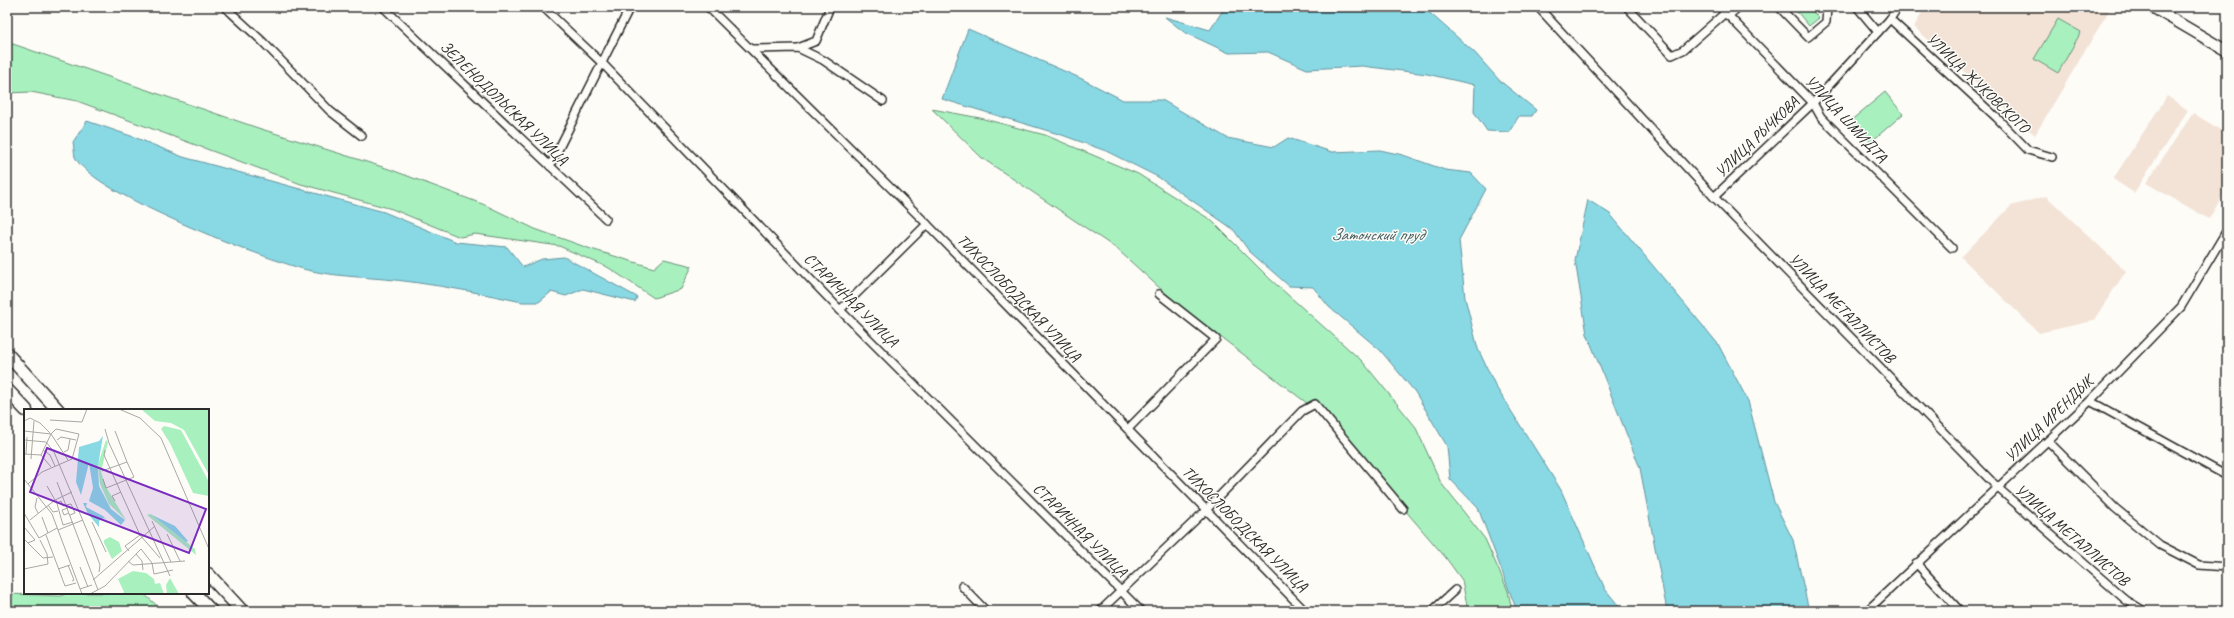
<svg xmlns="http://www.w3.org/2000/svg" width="2234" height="618" font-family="Caveat,sans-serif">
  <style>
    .built { fill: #f3e3d7 }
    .green { fill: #a8f1bf; stroke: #6a8e75 }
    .water { fill: #89d9e5; stroke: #63939b }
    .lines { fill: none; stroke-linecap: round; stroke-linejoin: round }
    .minor-casing { stroke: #2b2b2b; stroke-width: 10 }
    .secondary-casing { stroke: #2b2b2b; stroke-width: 13 }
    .primary-casing { stroke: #2b2b2b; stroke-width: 15 }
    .minor { stroke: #fdfcf7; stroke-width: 7 }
    .secondary { stroke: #fdfcf7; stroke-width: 10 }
    .primary { stroke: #fdfcf7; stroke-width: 12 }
    .labels { text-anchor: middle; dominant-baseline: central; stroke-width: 3; stroke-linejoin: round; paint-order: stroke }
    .street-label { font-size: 16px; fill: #2b2b2b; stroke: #fdfcf7 }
    .water-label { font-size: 17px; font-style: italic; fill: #475f63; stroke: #fdfcf7 }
    .inset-road { fill: none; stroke: #a9a8a5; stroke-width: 1 }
    .view { fill: #7b2cbf; fill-opacity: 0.15; stroke: #7b2cbf; stroke-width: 2 }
    .inset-edge { fill: none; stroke: #2b2b2b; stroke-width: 2 }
  </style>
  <rect width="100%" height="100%" fill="#fdfcf7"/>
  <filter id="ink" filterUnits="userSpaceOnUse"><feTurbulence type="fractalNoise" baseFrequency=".025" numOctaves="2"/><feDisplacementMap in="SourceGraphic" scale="8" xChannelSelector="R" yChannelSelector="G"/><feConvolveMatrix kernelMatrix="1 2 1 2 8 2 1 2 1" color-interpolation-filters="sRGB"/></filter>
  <g filter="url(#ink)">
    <g class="built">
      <polygon points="1925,7 2111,7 2035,135 1914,27"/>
      <polygon points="2167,96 2188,110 2134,193 2113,179"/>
      <polygon points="2193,113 2227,134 2227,188 2209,219 2146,183"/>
      <polygon points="2046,196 2126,271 2093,321 2039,333 1961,257 2011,206"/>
    </g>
    <g class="green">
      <polygon points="1796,7 1814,7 1816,9 1813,12 1819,18 1809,26 1794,8"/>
      <polygon points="2058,19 2081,32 2058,73 2034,59"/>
      <polygon points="7,42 258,128 389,169 485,205 535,229 591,249 654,268 664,259 692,266 681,289 654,298 609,268 559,246 475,234 460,237 392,209 301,184 77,101 31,92 9,93 7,92"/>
      <polygon points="1885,92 1903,114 1871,142 1849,122"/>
      <polygon points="932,109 980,118 1045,135 1138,174 1211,220 1270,279 1362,361 1415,426 1441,483 1485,539 1508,591 1512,611 1468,611 1462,580 1446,558 1325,417 1175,302 1117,249 982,158"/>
      <polygon points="67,593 143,593 163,611 7,611 7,594 61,596"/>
    </g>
    <g class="water">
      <polygon points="1225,7 1423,7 1475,53 1499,80 1536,110 1532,116 1519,116 1509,132 1487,131 1474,112 1475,85 1427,74 1362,66 1307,69 1268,52 1229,53 1184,32 1165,17 1210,30"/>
      <polygon points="968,29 1080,78 1123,100 1162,100 1227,138 1274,147 1288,138 1332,152 1380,150 1403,155 1445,170 1471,173 1486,189 1459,240 1465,298 1478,349 1496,387 1561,490 1605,589 1623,611 1517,611 1478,508 1450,479 1447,446 1415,392 1380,350 1329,307 1313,287 1289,286 1249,251 1233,229 1158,177 1106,151 1062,135 942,99"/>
      <path d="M87 121 134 137 183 157 384 212 456 242 507 247 523 267 542 259 564 257 637 297 635 302 583 289 566 296 551 292 539 302H522C486 294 449 287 412 282 377 277 342 278 307 270 265 259 92 194 75 157 74 153 74 147 73 142Z"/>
      <polygon points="1588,200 1610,214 1718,344 1748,401 1774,502 1793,540 1809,611 1667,611 1640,468 1587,334 1575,260"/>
    </g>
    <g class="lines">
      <g class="minor-casing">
        <g id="minor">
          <polyline points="225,7 262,41 330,111 362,136"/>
          <polyline points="383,7 606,219"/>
          <polyline points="543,7 603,64 840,310 1141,611"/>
          <polyline points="708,7 927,224 1305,611"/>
          <polyline points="1538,7 1714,197 1998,488 2126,600 2144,611"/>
          <polyline points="1627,7 1672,55 1683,50 1725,13"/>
          <polyline points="1720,7 1813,103 1821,117 1952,248"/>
          <polyline points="1779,7 1808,37 1826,22 1827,7"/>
          <polyline points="1857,7 1878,32"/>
          <polyline points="1728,16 1739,7"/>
          <polyline points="1890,19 1997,118 2028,150 2052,157"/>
          <polyline points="798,48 816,41 830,7"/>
          <polyline points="752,49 798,48 823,60 883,101"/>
          <polyline points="550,166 630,7"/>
          <polyline points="1714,197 1813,103 1890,19 1898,7"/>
          <polyline points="840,310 927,224"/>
          <polyline points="2090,401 2227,476"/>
          <polyline points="1128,429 1216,339 1159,294"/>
          <polyline points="2048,441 2115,508 2160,545 2199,565 2227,567"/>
          <polyline points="1916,563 1960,611"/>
          <polyline points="962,586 986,611"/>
          <polyline points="1100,611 1205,511 1302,411 1315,404 1403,509"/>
          <polyline points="1432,611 1455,590"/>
          <polyline points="1871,611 1871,607 2090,401 2181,307 2227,230"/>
        </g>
      </g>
      <g class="secondary-casing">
        <polyline id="secondary" points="2152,7 2227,51"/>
      </g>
      <g class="primary-casing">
        <g id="primary">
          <polyline points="7,354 58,410"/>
          <polyline points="7,390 26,410"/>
          <polyline points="208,574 242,611"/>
          <polyline points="194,593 211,611"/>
        </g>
      </g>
      <use href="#minor" class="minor"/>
      <use href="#secondary" class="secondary"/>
      <use href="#primary" class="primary"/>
    </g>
  </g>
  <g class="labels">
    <g class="street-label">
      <text transform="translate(1978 83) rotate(44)">УЛИЦА ЖУКОВСКОГО</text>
      <text transform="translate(504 103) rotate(44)">ЗЕЛЕНОДОЛЬСКАЯ УЛИЦА</text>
      <text transform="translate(1846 119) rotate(47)">УЛИЦА ШМИДТА</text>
      <text transform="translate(1757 137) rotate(-44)">УЛИЦА РЫЧКОВА</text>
      <text transform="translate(1019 298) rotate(46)">ТИХОСЛОБОДСКАЯ УЛИЦА</text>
      <text transform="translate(851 300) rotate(45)">СТАРИЧНАЯ УЛИЦА</text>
      <text transform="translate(1842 308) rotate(46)">УЛИЦА МЕТАЛЛИСТОВ</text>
      <text transform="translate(2049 419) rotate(-44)">УЛИЦА ИРЕНДЫК</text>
      <text transform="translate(1245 529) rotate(45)">ТИХОСЛОБОДСКАЯ УЛИЦА</text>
      <text transform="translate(1080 530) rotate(45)">СТАРИЧНАЯ УЛИЦА</text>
      <text transform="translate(2072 535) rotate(41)">УЛИЦА МЕТАЛЛИСТОВ</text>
    </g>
    <g class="water-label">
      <text x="1377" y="234">Затонский пруд</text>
    </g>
  </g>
  <g transform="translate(24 409)">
    <rect width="185" height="185" fill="#fdfcf7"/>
    <path d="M117 0H185V66L160 21 147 14 131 12ZM140 17 157 21 185 73V87L169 84 146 34 137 20ZM82 31 84 33 77 63 82 78 102 111 85 95 76 75 74 55ZM127 105 171 140 172 146 123 106ZM86 128 95 133 98 142 88 150 80 134V131ZM109 162 122 164 130 170 131 175 136 174 140 185H98L100 183 94 170ZM146 169 155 185H143L142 176Z" fill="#a8f1bf"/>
    <path d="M79 27 74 57 75 77 87 100 101 111 97 116 81 101 65 92 69 79 65 54 57 86 52 73 55 38 75 32ZM59 94H63L62 98 79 107 83 111 80 109 75 112V118L64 105ZM128 106 151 117 164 132 162 133Z" fill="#89d9e5"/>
    <path class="inset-road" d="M95 0 116 9 137 29 185 140M26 11 58 13 63 0M0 12 6 9 16 14 26 24M81 20 85 34 146 167M0 22 27 25 44 51M0 31 22 33 30 43 67 131 76 156 75 163M33 31 37 28 52 31M19 41 26 46 31 57M81 41 80 46 116 126 136 149M40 43 44 41 46 30M0 45 17 46 27 58M2 45 3 28M7 50 10 12M78 62 103 53 91 22M0 70 28 105 58 185M79 70 82 79 110 68 103 53M33 73 74 181M4 75 18 63 48 50 55 25 32 20 27 25 17 46M23 77 31 91M13 89 11 98 14 104M32 91 39 116 49 113M91 92 88 87 97 83M33 94 37 92 39 97 42 96M24 96 29 103 34 102M42 96 47 95 51 104 46 106M44 99 38 101 40 106 45 104M0 104 15 129 33 119M18 108 24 124M6 111 31 91 48 83M128 112 147 153M68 113 82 143M0 118 11 131 4 134M34 121 59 111M143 125 156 152M22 126 41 177 52 174M0 130 19 149 29 148M105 142 101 137 116 126M112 145 118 152 119 161M104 152 109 156 161 152M44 156 50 171 48 172M56 158 64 178M0 160 24 155 23 145 16 131M34 160 46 156M69 171 131 117M56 180 68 176M66 185 81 177 117 140 128 154 130 165 149 161"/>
    <path class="view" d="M23 39 182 100 165 144 6 83Z"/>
    <rect width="185" height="185" class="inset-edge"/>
  </g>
  <rect width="2234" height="618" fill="none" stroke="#fdfcf7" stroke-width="24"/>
  <rect x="12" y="12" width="2210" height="594" fill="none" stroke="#2b2b2b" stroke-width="1.5" filter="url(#ink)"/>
</svg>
